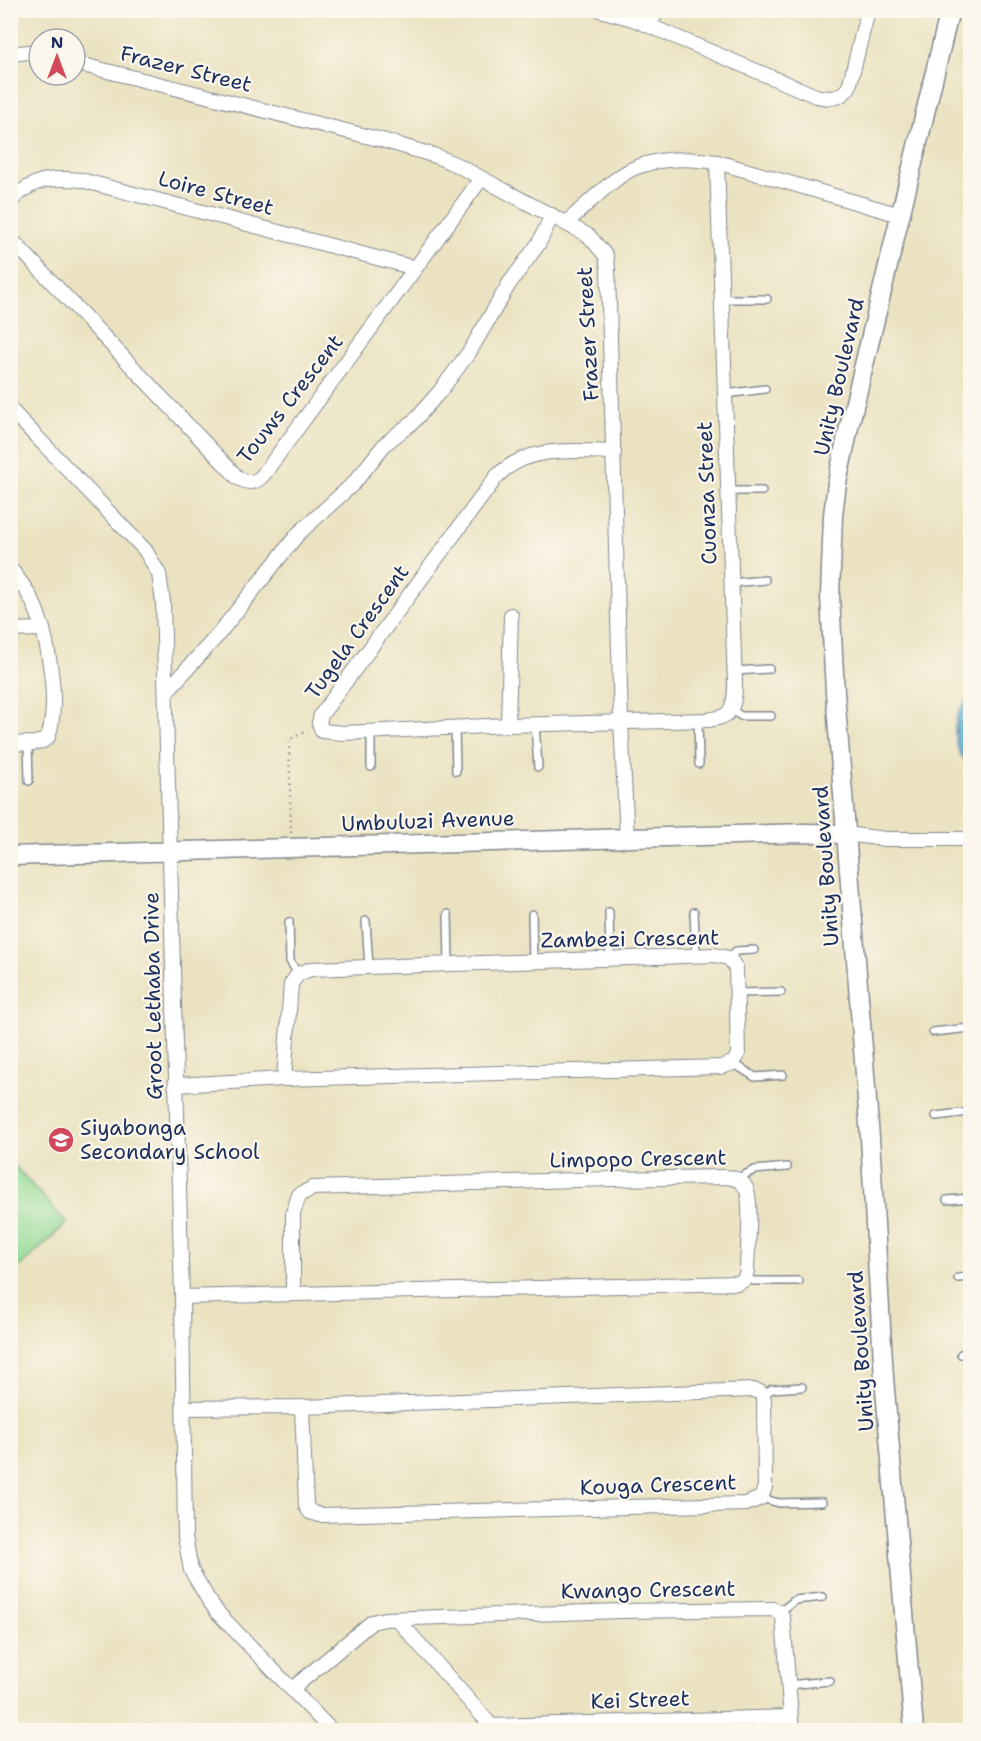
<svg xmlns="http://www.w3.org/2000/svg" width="981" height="1741" font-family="'Shantell Sans',sans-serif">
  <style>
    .green { fill: #93da95; stroke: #57847a; stroke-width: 1.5 }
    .water { fill: url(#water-rules); stroke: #376e98; stroke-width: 1.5 }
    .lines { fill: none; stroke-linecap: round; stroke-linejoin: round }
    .lane-casing { stroke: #82888f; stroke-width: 10 }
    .street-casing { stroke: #82888f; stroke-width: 16 }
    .secondary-casing { stroke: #82888f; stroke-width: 21 }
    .path { stroke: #82888f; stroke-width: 2; stroke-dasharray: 1.5 4.5; stroke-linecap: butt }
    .lane { stroke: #fff; stroke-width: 7 }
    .street { stroke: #fff; stroke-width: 14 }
    .secondary { stroke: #fff; stroke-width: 18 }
    .labels { text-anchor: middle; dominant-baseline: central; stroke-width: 4.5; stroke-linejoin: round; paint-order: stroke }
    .street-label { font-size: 21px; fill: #1b2f5e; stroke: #fbf7ec }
    .poi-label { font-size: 21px; fill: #1b2f5e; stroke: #fbf7ec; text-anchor: start }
  </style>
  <defs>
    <pattern id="water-rules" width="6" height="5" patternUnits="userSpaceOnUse" patternTransform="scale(1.5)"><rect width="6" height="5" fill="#53aed1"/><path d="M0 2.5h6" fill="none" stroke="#448ead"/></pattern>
  </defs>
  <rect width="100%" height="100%" fill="#fbf7ec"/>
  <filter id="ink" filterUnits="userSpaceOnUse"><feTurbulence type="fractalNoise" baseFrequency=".0167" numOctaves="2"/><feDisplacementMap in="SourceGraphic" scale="12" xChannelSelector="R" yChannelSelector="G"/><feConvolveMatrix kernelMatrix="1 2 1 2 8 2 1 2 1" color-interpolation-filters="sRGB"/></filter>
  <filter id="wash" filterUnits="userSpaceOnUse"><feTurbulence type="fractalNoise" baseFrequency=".008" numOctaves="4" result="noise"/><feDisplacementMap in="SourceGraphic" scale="24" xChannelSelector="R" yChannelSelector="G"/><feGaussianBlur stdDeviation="1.35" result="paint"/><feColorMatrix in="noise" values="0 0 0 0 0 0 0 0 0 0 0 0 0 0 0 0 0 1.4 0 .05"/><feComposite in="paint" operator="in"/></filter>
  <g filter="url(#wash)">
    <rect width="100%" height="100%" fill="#eae2c0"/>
    <polygon class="green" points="11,1162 67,1223 11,1275"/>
    <path class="water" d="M970 698V766C950 748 950 716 970 698Z"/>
  </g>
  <g filter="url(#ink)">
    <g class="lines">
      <g class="lane-casing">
        <g id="lane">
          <polyline points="722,299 767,299"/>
          <polyline points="725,394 765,389"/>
          <polyline points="729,491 762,491"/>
          <polyline points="731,583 765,580"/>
          <polyline points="734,671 769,669"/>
          <polyline points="730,709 741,716 771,716"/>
          <polyline points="698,720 699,764"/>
          <polyline points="535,724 538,767"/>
          <polyline points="455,727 456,771"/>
          <polyline points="371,731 371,767"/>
          <polyline points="28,744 29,781"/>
          <polyline points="609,912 610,959"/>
          <polyline points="694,912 696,956"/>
          <polyline points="448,914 449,964"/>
          <polyline points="532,914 533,961"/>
          <polyline points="366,921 369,967"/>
          <polyline points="289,922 290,961 298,974"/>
          <polyline points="729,958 736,951 754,950"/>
          <polyline points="737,993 781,992"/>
          <polyline points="933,1032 970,1028"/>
          <polyline points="733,1063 755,1077 783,1075"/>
          <polyline points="936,1116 970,1112"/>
          <polyline points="737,1179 754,1170 787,1167"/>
          <polyline points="947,1200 970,1198"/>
          <polyline points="746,1277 753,1281 799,1281"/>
          <polyline points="958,1278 970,1277"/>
          <polyline points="961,1354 970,1353"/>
          <polyline points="763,1395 772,1389 802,1387"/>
          <polyline points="761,1498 779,1503 822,1502"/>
          <polyline points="780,1612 795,1600 823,1597"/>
          <polyline points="788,1685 830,1681"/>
        </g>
      </g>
      <g class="street-casing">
        <g id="street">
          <path d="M600 10 633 19 816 96C830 99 840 100 849 87L868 10"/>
          <polyline points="648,25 659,10"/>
          <polyline points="10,54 28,52 39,55"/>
          <polyline points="75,63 382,140 436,156 459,166 589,236 606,256 608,269 621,721 627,838"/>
          <path d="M10 201C35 178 49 177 81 180L415 268"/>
          <path d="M567 222C586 206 615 175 637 167 662 157 691 158 717 162L900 215"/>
          <path d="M10 238 238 478C248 484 255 484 263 475L481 179"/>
          <polyline points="10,409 145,550 159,574 163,602 182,1297 185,1537 191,1570 208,1599 218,1613 331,1730"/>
          <path d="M614 452C574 451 528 445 497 476L321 715 319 723 322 731 343 733 508 725 708 720C714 719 722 718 727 714 739 704 734 671 734 657L717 162"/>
          <path d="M10 568C17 577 24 586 29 595 48 627 60 703 48 737L43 741 34 743 10 744"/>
          <polyline points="10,630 43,629"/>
          <polyline points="166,692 217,636 298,534 354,483 385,444 414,421 441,390 470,351 509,284 539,243 552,215"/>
          <polyline points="508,725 511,615"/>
          <polyline points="846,834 885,839 970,839"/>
          <polyline points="175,1085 284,1079 721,1067 733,1063 738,1055 736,968 729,958 714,955 311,969 298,974 291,984 284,1079"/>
          <path d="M182 1297 738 1283 744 1280 747 1271C747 1253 753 1202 746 1188 742 1180 735 1178 726 1177L610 1179 313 1188 299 1195 293 1213V1294"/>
          <polyline points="184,1408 302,1407 753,1390 760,1392 764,1399 765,1487 761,1498 746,1504 320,1515 310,1512 306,1506 302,1407"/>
          <polyline points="397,1619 495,1730"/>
          <polyline points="292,1689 372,1622 385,1619 621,1611 773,1609 780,1612 783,1618 792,1730"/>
          <polyline points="491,1726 790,1717"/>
        </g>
      </g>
      <g class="secondary-casing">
        <g id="secondary">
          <polyline points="10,856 805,833 846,834"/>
          <polyline points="914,1730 884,1378 870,1138 835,692 830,596 833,515 837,483 849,427 950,10"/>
        </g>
      </g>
      <polyline class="path" points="291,833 289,740 308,730"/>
      <use href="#lane" class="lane"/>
      <use href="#street" class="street"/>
      <use href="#secondary" class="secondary"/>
    </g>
  </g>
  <defs>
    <g id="school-disc" transform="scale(1.35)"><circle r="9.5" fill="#d1495b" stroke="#fbf7ec"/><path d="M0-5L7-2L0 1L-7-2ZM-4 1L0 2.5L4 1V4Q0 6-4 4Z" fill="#fff"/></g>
  </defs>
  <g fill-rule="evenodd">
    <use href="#school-disc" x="61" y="1140"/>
  </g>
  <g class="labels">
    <g class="street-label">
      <text transform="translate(186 69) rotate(14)">Frazer Street</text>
      <text transform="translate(216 193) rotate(15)">Loire Street</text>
      <text transform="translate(588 334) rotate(-93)">Frazer Street</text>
      <text transform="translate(839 377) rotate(-77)">Unity Boulevard</text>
      <text transform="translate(290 399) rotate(-52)">Touws Crescent</text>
      <text transform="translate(707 493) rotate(-92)">Cuonza Street</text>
      <text transform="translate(357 632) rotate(-54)">Tugela Crescent</text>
      <text transform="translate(428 821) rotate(-2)">Umbuluzi Avenue</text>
      <text transform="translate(826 866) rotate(-94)">Unity Boulevard</text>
      <text transform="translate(630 939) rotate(-1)">Zambezi Crescent</text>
      <text transform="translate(153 996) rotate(-91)">Groot Lethaba Drive</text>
      <text transform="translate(638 1159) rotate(-1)">Limpopo Crescent</text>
      <text transform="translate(861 1351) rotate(-94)">Unity Boulevard</text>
      <text transform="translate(658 1485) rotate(-2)">Kouga Crescent</text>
      <text transform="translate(648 1590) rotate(-1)">Kwango Crescent</text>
      <text transform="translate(640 1700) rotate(-2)">Kei Street</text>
    </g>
    <g class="poi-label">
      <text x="80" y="1128">Siyabonga<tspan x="80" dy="24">Secondary School</tspan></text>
    </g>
  </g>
  <rect width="981" height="1741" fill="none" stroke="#fbf7ec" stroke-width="36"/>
  <g transform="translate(57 57)"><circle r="28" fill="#fbf7ec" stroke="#a1a7b3" stroke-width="1.5"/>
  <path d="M0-4.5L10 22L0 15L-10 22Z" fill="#d1495b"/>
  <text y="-9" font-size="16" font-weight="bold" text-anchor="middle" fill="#1b2f5e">N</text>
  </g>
</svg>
